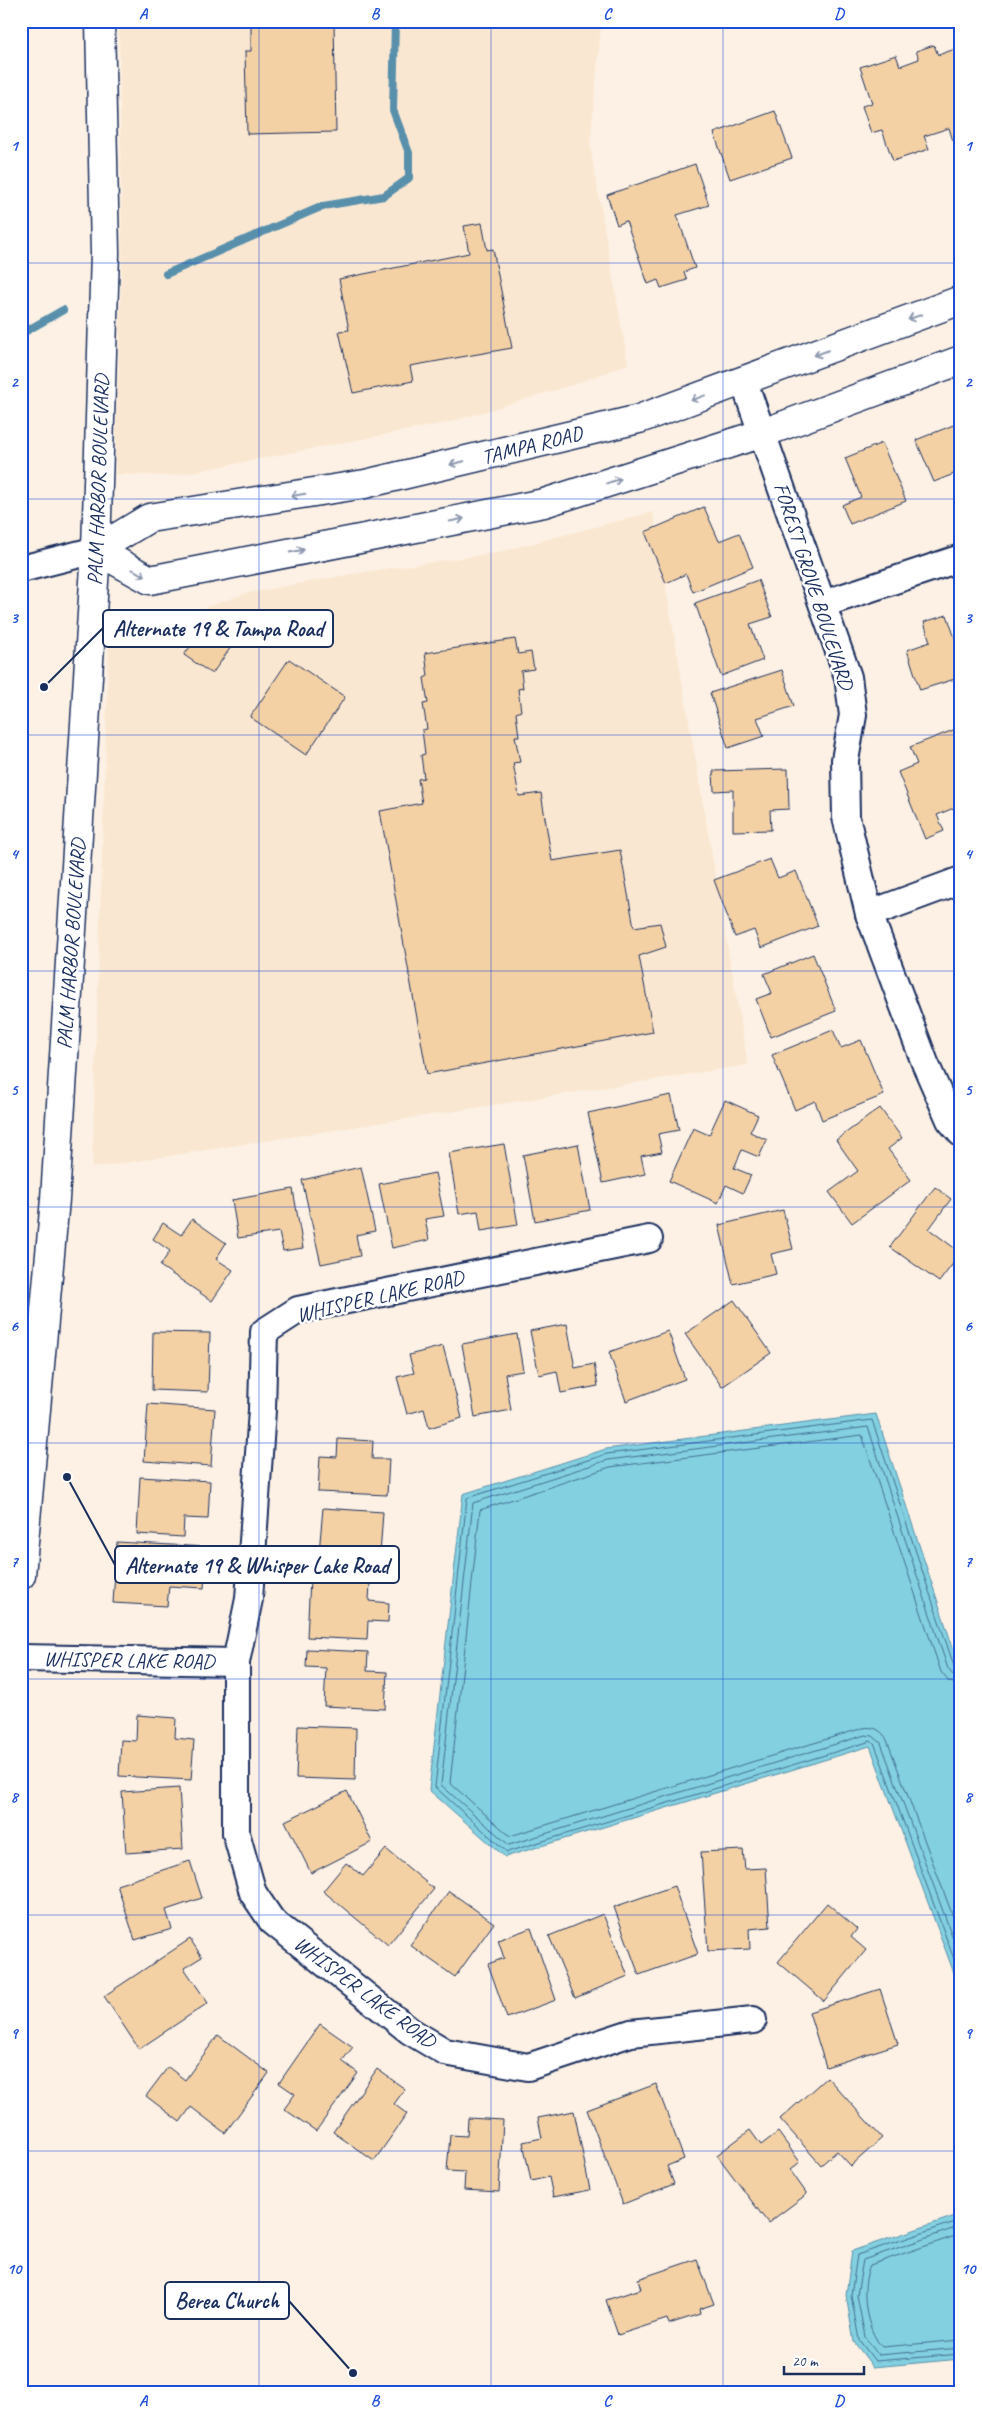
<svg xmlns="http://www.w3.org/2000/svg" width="982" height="2414" font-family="Caveat,sans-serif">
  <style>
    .built { fill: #fae7d1 }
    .water { fill: #82d0e0; stroke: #5990ac }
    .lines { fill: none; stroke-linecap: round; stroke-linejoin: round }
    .shore { stroke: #446f92; stroke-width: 1 }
    .stream { stroke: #5990ac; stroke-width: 8 }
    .building { fill: #f4d1a5; stroke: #1b2f5e }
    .minor-casing { stroke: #1b2f5e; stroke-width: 30 }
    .major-casing { stroke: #1b2f5e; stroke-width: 31 }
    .minor { stroke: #fff; stroke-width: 26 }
    .major { stroke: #fff; stroke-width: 28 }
    .oneway { stroke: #8d97ae }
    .grid { fill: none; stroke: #1d4ed8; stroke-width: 1; stroke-opacity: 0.55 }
    .labels { text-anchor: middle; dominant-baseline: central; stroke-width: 5; stroke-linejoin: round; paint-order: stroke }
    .street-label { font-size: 21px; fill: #1b2f5e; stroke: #fff }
    .leader { fill: none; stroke: #1b2f5e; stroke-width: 2 }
    .callout-dot { fill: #1b2f5e; stroke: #fff; stroke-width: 2 }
    .callout { fill: #fff; stroke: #1b2f5e; stroke-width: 2 }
    .callout-label { font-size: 22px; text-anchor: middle; font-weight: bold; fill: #1b2f5e }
    .neatline { fill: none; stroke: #1d4ed8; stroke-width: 2 }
    .grid-label { font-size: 16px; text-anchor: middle; font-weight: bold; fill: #1d4ed8 }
  </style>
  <rect width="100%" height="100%" fill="#fcf1e4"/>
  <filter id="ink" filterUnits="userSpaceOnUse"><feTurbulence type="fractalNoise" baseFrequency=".02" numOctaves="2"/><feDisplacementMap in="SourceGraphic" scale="10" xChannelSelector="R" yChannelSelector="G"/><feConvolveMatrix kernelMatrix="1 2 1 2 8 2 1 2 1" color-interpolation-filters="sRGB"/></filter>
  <g filter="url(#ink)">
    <g class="built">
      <polygon points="119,21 583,21 601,27 590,146 628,364 575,384 450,422 171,476 115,474 122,260"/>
      <polygon points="653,512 748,1065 92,1168 109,640 248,593 358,573 495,553"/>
    </g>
    <g class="water">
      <polygon points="876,1414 961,1672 961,1992 870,1746 505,1857 429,1790 463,1494 606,1449"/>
      <polygon points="961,2214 961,2359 873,2367 854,2342 846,2295 852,2251"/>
    </g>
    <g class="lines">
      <g class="shore">
        <polyline points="961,1671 954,1666 872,1420 607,1454 467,1498 435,1787 507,1852 871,1741 875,1745 961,1978"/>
        <polyline points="961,1677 953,1675 948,1669 868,1427 608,1460 473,1503 441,1785 509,1845 865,1735 873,1736 881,1743 961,1960"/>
        <path d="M961 1684 949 1682 941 1672 862 1435 610 1467 480 1510 450 1783 510 1836 863 1728C874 1726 882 1730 887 1740L961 1938"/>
        <polyline points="961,2220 857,2255 851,2295 859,2340 875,2361 961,2354"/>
        <polyline points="961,2226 863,2260 857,2295 865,2337 878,2355 961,2348"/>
        <path d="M961 2234 870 2265C860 2289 865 2328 882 2347L961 2340"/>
      </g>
      <g class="stream">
        <polyline points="166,274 323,206 384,196 409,178 409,153 393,110 395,21"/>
        <polyline points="21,334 63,310"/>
      </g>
    </g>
    <g class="building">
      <polygon points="251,21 334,21 336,132 247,134 245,51 251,51"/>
      <polygon points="934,45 938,55 961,47 961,138 953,141 949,128 924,136 929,149 893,161 882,130 871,133 862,106 872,103 860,67 896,55 900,66 919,59 916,51"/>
      <polygon points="775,111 792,158 730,179 714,133"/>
      <polygon points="695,164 709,205 677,215 695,268 684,272 687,280 661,288 658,280 648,284 626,221 617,225 607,195"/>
      <polygon points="482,223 487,250 493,249 512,348 410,366 413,381 353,393 339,331 349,330 339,279 469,253 464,226"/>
      <polygon points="961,422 961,471 934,482 916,440"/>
      <polygon points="882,443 906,501 850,524 842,505 861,497 845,458"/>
      <polygon points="704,507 719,541 739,533 753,567 693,592 686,574 666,583 645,532"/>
      <polygon points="758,580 772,617 750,624 763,660 721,676 695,603"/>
      <polygon points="947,615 961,656 961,677 920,690 907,650 930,642 924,622"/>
      <polygon points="211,618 238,637 212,674 184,655"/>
      <polygon points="515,639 518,654 531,652 534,669 521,671 523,688 518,689 521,711 516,713 519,736 515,736 520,762 513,763 519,796 541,793 552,861 620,850 634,927 660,923 666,947 639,956 653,1032 427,1074 380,811 422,803 418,779 424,778 421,755 425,754 422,730 427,729 423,704 428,703 424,678 428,676 425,653"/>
      <polygon points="289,659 345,697 306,755 250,717"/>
      <polygon points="782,670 794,706 757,718 764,736 728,748 710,693"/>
      <polygon points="961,727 961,818 956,807 937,815 944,831 925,839 898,772 917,764 910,747"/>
      <polygon points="788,769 789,809 770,810 771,830 733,831 733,790 714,791 713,771"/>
      <polygon points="770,859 778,878 796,871 818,926 761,948 754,930 735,937 714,880"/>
      <polygon points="813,954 836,1011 771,1037 756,999 772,993 764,974"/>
      <polygon points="833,1030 841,1048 861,1040 884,1095 822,1120 815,1101 795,1110 772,1055"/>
      <polygon points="671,1095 679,1130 658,1134 662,1152 641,1156 645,1174 603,1183 588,1113"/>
      <polygon points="725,1100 758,1115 750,1132 767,1140 759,1157 742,1150 734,1168 751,1175 743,1193 726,1185 718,1203 669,1181 693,1128 709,1135"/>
      <polygon points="880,1108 902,1138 888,1149 911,1180 852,1223 829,1192 858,1171 836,1140"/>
      <polygon points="504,1144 518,1225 481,1231 478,1211 459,1214 449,1153"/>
      <polygon points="578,1144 590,1210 535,1221 523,1155"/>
      <polygon points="361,1167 375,1231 356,1235 360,1256 321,1264 302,1180"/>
      <polygon points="435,1173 444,1216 425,1219 429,1240 392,1248 379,1184"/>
      <polygon points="935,1187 951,1199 929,1229 961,1253 939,1282 890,1247"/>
      <polygon points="293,1189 303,1248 283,1251 279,1232 238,1238 232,1200"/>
      <polygon points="783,1210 793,1249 771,1254 776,1274 733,1284 719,1225"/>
      <polygon points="192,1219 226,1243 216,1259 233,1270 212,1301 160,1266 170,1251 153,1239 163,1223 181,1235"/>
      <polygon points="734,1300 771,1353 722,1387 685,1334"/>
      <polygon points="567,1324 575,1368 594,1364 598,1386 561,1393 557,1371 539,1375 530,1331"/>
      <polygon points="668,1331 685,1379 626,1401 609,1352"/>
      <polygon points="153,1332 210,1333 208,1392 152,1390"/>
      <polygon points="517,1334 523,1371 505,1374 511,1410 475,1417 462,1344"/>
      <polygon points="443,1346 462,1418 429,1428 424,1409 407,1414 397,1377 414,1373 409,1355"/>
      <polygon points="148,1404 215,1409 211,1466 144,1461"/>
      <polygon points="338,1439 373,1441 372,1459 389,1459 387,1495 318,1492 320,1456 337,1457"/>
      <polygon points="140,1477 210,1481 208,1519 184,1518 183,1537 137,1534"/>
      <polygon points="323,1508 383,1512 379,1569 318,1564"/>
      <polygon points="117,1542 207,1547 204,1588 169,1586 167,1606 113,1603"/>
      <polygon points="310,1579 370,1582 369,1601 389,1603 388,1622 368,1621 367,1640 307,1637"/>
      <polygon points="307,1649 368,1652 367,1671 387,1672 385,1709 324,1706 326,1668 306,1667"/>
      <polygon points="137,1715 176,1718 175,1738 194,1740 191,1780 119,1776 121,1740 136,1741"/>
      <polygon points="298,1726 356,1728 355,1780 296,1778"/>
      <polygon points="179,1788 183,1849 126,1853 122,1792"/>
      <polygon points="347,1791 372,1842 311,1873 285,1821"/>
      <polygon points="386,1849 434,1889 388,1945 323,1891 346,1863 363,1876"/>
      <polygon points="743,1850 745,1869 766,1868 770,1927 749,1929 750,1949 708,1951 701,1852"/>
      <polygon points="190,1861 202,1898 166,1910 172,1929 135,1940 117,1885"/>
      <polygon points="674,1886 698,1954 639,1975 614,1907"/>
      <polygon points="449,1891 494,1923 455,1977 410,1945"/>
      <polygon points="827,1903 857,1929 851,1937 866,1950 824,2001 778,1962"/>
      <polygon points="603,1914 628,1976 575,1998 549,1936"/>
      <polygon points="531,1928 556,2000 507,2018 488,1964 504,1958 498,1940"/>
      <polygon points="190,1939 202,1957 184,1968 208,2003 139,2049 104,1996"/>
      <polygon points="880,1989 898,2044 826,2067 809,2012"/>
      <polygon points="320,2024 353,2047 342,2061 358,2073 316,2131 284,2109 295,2094 279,2083"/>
      <polygon points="218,2035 269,2073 225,2133 191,2107 180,2122 146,2096 168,2067 185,2080"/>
      <polygon points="377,2069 405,2089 394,2104 407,2114 374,2161 333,2132"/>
      <polygon points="827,2077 882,2138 851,2166 837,2151 821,2165 780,2119"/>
      <polygon points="656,2084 684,2159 667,2166 674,2184 623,2204 587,2110"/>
      <polygon points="574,2111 590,2190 553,2197 549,2177 531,2181 523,2142 542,2138 538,2118"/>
      <polygon points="468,2118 503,2120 499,2192 464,2190 465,2172 447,2171 450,2135 467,2136"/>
      <polygon points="750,2130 761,2145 778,2132 800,2162 790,2170 807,2194 768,2223 717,2155"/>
      <polygon points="697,2259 714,2304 699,2309 700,2314 669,2324 667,2319 618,2335 606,2300 641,2289 638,2279"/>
    </g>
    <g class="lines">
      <g class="minor-casing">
        <g id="minor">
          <polyline points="744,382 848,677 853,715 845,760 846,817 869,914 925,1063 950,1120 961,1133"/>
          <polyline points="21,569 96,550"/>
          <polyline points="823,604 961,558"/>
          <polyline points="869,914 961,880"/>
          <polyline points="649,1239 298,1310 264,1332 262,1410 249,1599 236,1662 236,1833 253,1893 272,1921 410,2031 445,2052 528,2067 631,2033 753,2020"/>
          <polyline points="21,1658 236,1662"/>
        </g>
      </g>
      <g class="major-casing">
        <g id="major">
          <polyline points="96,550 149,518 365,484 639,419 961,300"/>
          <polyline points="96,550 150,580 544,503 763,433 961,360"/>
          <polyline points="21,1575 55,1199 96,550 105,253 100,21"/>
        </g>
      </g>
      <use href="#minor" class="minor"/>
      <use href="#major" class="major"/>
    </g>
    <defs><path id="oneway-shaft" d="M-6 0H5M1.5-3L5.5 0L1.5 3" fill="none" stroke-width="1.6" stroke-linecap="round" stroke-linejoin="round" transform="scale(1.25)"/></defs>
    <g class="oneway">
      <use href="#oneway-shaft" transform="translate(915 317) rotate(159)"/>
      <use href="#oneway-shaft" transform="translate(821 353) rotate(159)"/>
      <use href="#oneway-shaft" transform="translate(698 398) rotate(160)"/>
      <use href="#oneway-shaft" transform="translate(457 463) rotate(167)"/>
      <use href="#oneway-shaft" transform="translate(614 481) rotate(-18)"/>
      <use href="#oneway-shaft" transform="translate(298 495) rotate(171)"/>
      <use href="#oneway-shaft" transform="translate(457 520) rotate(-11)"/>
      <use href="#oneway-shaft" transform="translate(297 551) rotate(-11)"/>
      <use href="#oneway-shaft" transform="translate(139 573) rotate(28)"/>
    </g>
  </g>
  <path class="grid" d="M259 21V2393M491 21V2393M723 21V2393M21 263H961M21 499H961M21 735H961M21 971H961M21 1207H961M21 1443H961M21 1679H961M21 1915H961M21 2151H961"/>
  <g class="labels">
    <g class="street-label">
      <text transform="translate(532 445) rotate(-14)">TAMPA ROAD</text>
      <text transform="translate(98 480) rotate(-88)">PALM HARBOR BOULEVARD</text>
      <text transform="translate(814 586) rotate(72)">FOREST GROVE BOULEVARD</text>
      <text transform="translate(71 944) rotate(-86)">PALM HARBOR BOULEVARD</text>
      <text transform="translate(380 1296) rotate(-13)">WHISPER LAKE ROAD</text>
      <text transform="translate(129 1660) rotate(1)">WHISPER LAKE ROAD</text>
      <text transform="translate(365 1992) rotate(37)">WHISPER LAKE ROAD</text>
    </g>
  </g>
  <path class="leader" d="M44 687L103 628M67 1477L115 1565M353 2373L289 2301"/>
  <g class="callout-dot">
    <circle cx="44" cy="687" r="5"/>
    <circle cx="67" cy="1477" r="5"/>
    <circle cx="353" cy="2373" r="5"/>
  </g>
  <g class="callout">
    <rect x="103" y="610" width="230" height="37" rx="5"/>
    <rect x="115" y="1546" width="284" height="37" rx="5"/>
    <rect x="165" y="2282" width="124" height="37" rx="5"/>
  </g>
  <g class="callout-label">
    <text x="218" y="636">Alternate 19 &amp; Tampa Road</text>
    <text x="257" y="1573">Alternate 19 &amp; Whisper Lake Road</text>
    <text x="227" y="2308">Berea Church</text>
  </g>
  <rect width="982" height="2414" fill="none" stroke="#fff" stroke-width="55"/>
  <path d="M784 2366v8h80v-8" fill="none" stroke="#1b2f5e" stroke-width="2.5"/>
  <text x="792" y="2366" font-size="15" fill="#1b2f5e" stroke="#ffffff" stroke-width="4" paint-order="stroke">20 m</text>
  <rect x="28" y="28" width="926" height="2358" class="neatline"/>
  <g class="grid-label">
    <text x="143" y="19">A</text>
    <text x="375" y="19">B</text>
    <text x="607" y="19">C</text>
    <text x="839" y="19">D</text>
    <text x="14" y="151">1</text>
    <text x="968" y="151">1</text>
    <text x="14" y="387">2</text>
    <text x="968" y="387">2</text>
    <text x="14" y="623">3</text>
    <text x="968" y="623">3</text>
    <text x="14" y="859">4</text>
    <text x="968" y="859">4</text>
    <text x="14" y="1095">5</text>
    <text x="968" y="1095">5</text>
    <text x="14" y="1331">6</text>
    <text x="968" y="1331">6</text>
    <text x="14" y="1567">7</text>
    <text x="968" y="1567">7</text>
    <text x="14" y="1802">8</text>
    <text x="968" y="1802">8</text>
    <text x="14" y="2038">9</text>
    <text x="968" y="2038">9</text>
    <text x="14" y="2274">10</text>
    <text x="968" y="2274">10</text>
    <text x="143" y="2406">A</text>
    <text x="375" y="2406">B</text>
    <text x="607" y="2406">C</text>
    <text x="839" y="2406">D</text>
  </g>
</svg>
